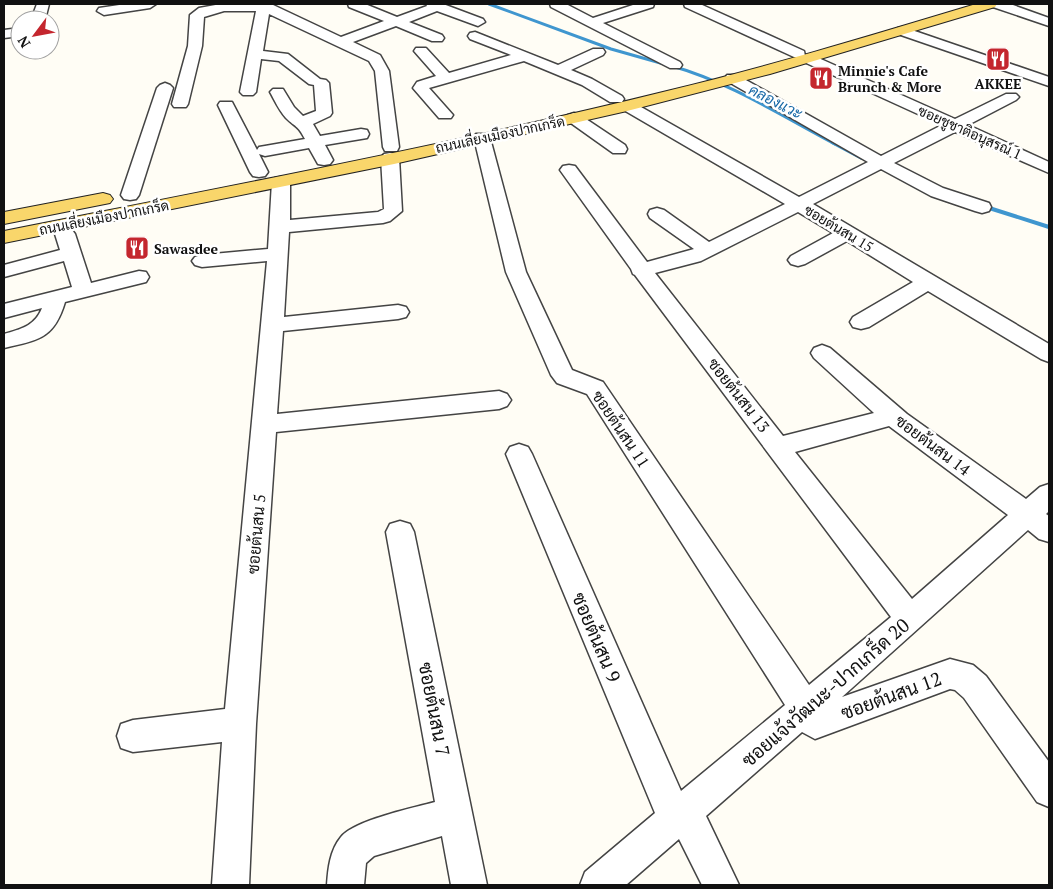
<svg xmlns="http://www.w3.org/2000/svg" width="1053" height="889" font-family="'PT Serif',Sarabun,serif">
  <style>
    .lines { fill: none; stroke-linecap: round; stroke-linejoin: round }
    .stream-far1 { stroke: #3f96cf; stroke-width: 3 }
    .stream { stroke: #3f96cf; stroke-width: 4 }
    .minor-casing { stroke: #444; stroke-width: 3 }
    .major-casing { stroke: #222; stroke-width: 2 }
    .minor { fill: #fff; fill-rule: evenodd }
    .major { fill: #f9d66b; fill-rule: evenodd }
    .labels { text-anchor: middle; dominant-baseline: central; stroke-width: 5; stroke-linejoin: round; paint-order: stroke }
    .far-poi-label { font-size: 14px; font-weight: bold; fill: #111; stroke: #fff; text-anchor: start }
    .far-street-label { font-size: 14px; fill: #111; stroke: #fff }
    .far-water-label { font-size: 15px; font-style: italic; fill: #1768a6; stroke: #fff }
    .street-label { font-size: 16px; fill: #111; stroke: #fff }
    .near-street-label { font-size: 19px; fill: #111; stroke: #fff }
  </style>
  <rect width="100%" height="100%" fill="#fffdf5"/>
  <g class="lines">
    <g class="stream-far1">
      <polyline points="489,4 611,49 664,64"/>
      <path d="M672 66C729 82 782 116 835 144"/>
    </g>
    <g class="stream">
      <polyline points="832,142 862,158"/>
      <polyline points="986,207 1049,227"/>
    </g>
    <g class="minor-casing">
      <g id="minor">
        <polygon points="37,4 49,4 45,20 31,20"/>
        <polygon points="126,4 156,4 150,8 104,15 97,11 99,8"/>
        <path d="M221 4H271L341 37 384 21 349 7 348 4H365L397 17 427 6 426 4H443L483 19 485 22 478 26 437 11 409 22 442 35 444 38 442 41H432L396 26 353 42 380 55 389 71 399 147 397 151H385L383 147 375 71 369 61 269 14 263 51 288 54 320 79 326 80 329 83 332 113 330 116 313 124 320 136 361 129 367 130 369 134 367 138 325 145 333 160 330 164 324 165 318 164 309 148 265 156 259 154 268 172 265 176 259 177 253 176 250 172 218 105 220 102H232L257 150 259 147 265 146 305 139C297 124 296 128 286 118 279 110 275 101 270 92L273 89H283L294 107 303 116 316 111 314 85 309 84 279 61 261 59 256 92 253 95H243L240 92 256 11H224L204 17 202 46 188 104 186 107H174L172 104 188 46 190 15 199 8Z"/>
        <polygon points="550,4 566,4 593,18 636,4 654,4 653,7 603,23 680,62 682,65 680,68 670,68 551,7"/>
        <path d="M684 4H700L804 51 805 56H814L955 119 1006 94H1016L1019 97 1016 100 968 125 1049 162V173L955 132 894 163 943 188 989 203 991 207 989 211 982 213 975 211 931 196 881 169 813 204 1049 344V362L1041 359 928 291 869 327 861 329 853 327 850 322 853 317 913 282 847 241 805 264 798 266 791 264 788 260 791 256 833 233 798 212 701 261 655 273 783 436 874 413 814 358 811 353 814 348 822 345 830 348 907 414 1026 499 1040 487 1049 484V511L1046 514 1049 516V542L1039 539 1028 530 842 697 950 659 973 665 986 676 1049 762V807L1037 802 964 698 955 690 950 689 815 739 802 732 706 816 739 885H702L679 839 626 885H580L585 872 655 813 506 454 510 447 519 444 528 447 532 454 681 791 785 705 587 394 557 383 551 375 506 272 474 138 476 134H488L490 138 526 272 572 370 603 382 809 685 891 617 635 275 633 274 631 269 560 170 563 166 569 165 575 166 647 262 694 249 650 218 648 214 650 210 657 208 664 210 709 242 785 204 622 109 620 106 622 103H634L799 197 868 162 727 81 725 78 727 75H737L881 156 942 125 804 62 803 57H794L685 7ZM889 426 1008 515 912 599 795 452Z"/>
        <polygon points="992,4 1010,4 1049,18 1049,26 993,7"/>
        <polygon points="903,27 1049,77 1049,86 898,34 896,31 898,28"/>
        <polygon points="20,28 20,36 4,38 4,30"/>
        <polygon points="475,32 558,65 593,49 603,49 605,52 603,55 571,70 592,79 622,96 624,99 622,102 610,102 582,85 524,61 429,88 453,115 451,118 439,118 413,88 417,82 436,76 414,51 416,48 426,48 449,73 511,55 470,39 468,36 470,33"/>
        <polygon points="165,83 170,85 173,88 139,195 136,199 130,200 124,199 121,195 157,88 160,85"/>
        <polygon points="574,113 580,115 625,145 627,149 625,153 613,153 568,121 566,118 568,115"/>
        <polygon points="390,153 396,154 399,158 402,211 390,221 383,223 289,232 284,317 398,305 406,307 409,312 406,317 398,319 283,331 277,414 499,391 507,394 511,400 507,406 499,409 276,432 256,724 249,885 212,885 222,742 133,752 121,748 117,736 121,724 133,720 225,709 267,261 202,267 195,265 192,261 195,257 202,255 268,249 272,182 275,178 281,177 287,178 290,182 290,220 378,212 384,209 381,158 384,154"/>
        <path d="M65 228 72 230 75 234 91 283 139 271 146 272 149 277 146 282 65 302C54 339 38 340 4 348V334C21 329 35 326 42 308L4 318V304L72 287 64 261 4 277V265L60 250 55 234 58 230Z"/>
        <path d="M400 521 410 524 414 532 487 885H451L442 836 374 856 366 863 364 885H327C328 869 330 850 341 837 355 820 413 808 435 802L386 532 390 524Z"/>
      </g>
    </g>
    <g class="major-casing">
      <g id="major">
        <path d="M976 4H997L995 7 770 74 627 111 394 164 4 243V231C225 187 448 145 667 91 771 66 873 35 976 4Z"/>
        <polygon points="103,193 110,195 113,199 110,203 4,224 4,212"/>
      </g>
    </g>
    <use href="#minor" class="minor"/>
    <use href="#major" class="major"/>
  </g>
  <defs>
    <g id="restaurant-square" transform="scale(1.25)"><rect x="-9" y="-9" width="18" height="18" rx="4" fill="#c4262e" stroke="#fff"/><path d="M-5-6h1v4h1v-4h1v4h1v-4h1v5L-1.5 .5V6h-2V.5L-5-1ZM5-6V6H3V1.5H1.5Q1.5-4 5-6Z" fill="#fff"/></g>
  </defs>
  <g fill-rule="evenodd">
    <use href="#restaurant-square" x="998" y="59"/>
    <use href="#restaurant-square" x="821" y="78"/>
    <use href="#restaurant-square" x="137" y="248"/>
  </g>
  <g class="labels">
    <g class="far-poi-label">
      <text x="838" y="70">Minnie's Cafe<tspan x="838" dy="16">Brunch &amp; More</tspan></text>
      <text x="998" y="83" text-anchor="middle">AKKEE</text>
      <text x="154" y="248">Sawasdee</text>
    </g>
    <g class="far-street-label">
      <text transform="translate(970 132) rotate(24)">ซอยชูชาติอนุสรณ์ 1</text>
      <text transform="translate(500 134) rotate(-12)">ถนนเลี่ยงเมืองปากเกร็ด</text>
      <text transform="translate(104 217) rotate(-11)">ถนนเลี่ยงเมืองปากเกร็ด</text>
      <text transform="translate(839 228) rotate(31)">ซอยต้นสน 15</text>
    </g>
    <g class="far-water-label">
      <text transform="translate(776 101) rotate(27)">คลองแวะ</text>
    </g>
    <g class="street-label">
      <text transform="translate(739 395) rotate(52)">ซอยต้นสน 13</text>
      <text transform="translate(621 429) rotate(56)">ซอยต้นสน 11</text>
      <text transform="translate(933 445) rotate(37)">ซอยต้นสน 14</text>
      <text transform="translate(256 534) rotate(-85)">ซอยต้นสน 5</text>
    </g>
    <g class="near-street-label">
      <text transform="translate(597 637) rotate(67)">ซอยต้นสน 9</text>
      <text transform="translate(825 692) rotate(-41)">ซอยแจ้งวัฒนะ-ปากเกร็ด 20</text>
      <text transform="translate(891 695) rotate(-20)">ซอยต้นสน 12</text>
      <text transform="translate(435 709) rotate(79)">ซอยต้นสน 7</text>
    </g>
  </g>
  <rect width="1053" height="889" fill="none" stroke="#111111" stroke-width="10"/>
  <g transform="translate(35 35) rotate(238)"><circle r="24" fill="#ffffff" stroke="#a0a0a0"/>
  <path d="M0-4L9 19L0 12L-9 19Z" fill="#c4262e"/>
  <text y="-8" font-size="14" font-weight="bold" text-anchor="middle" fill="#111111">N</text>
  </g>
</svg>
